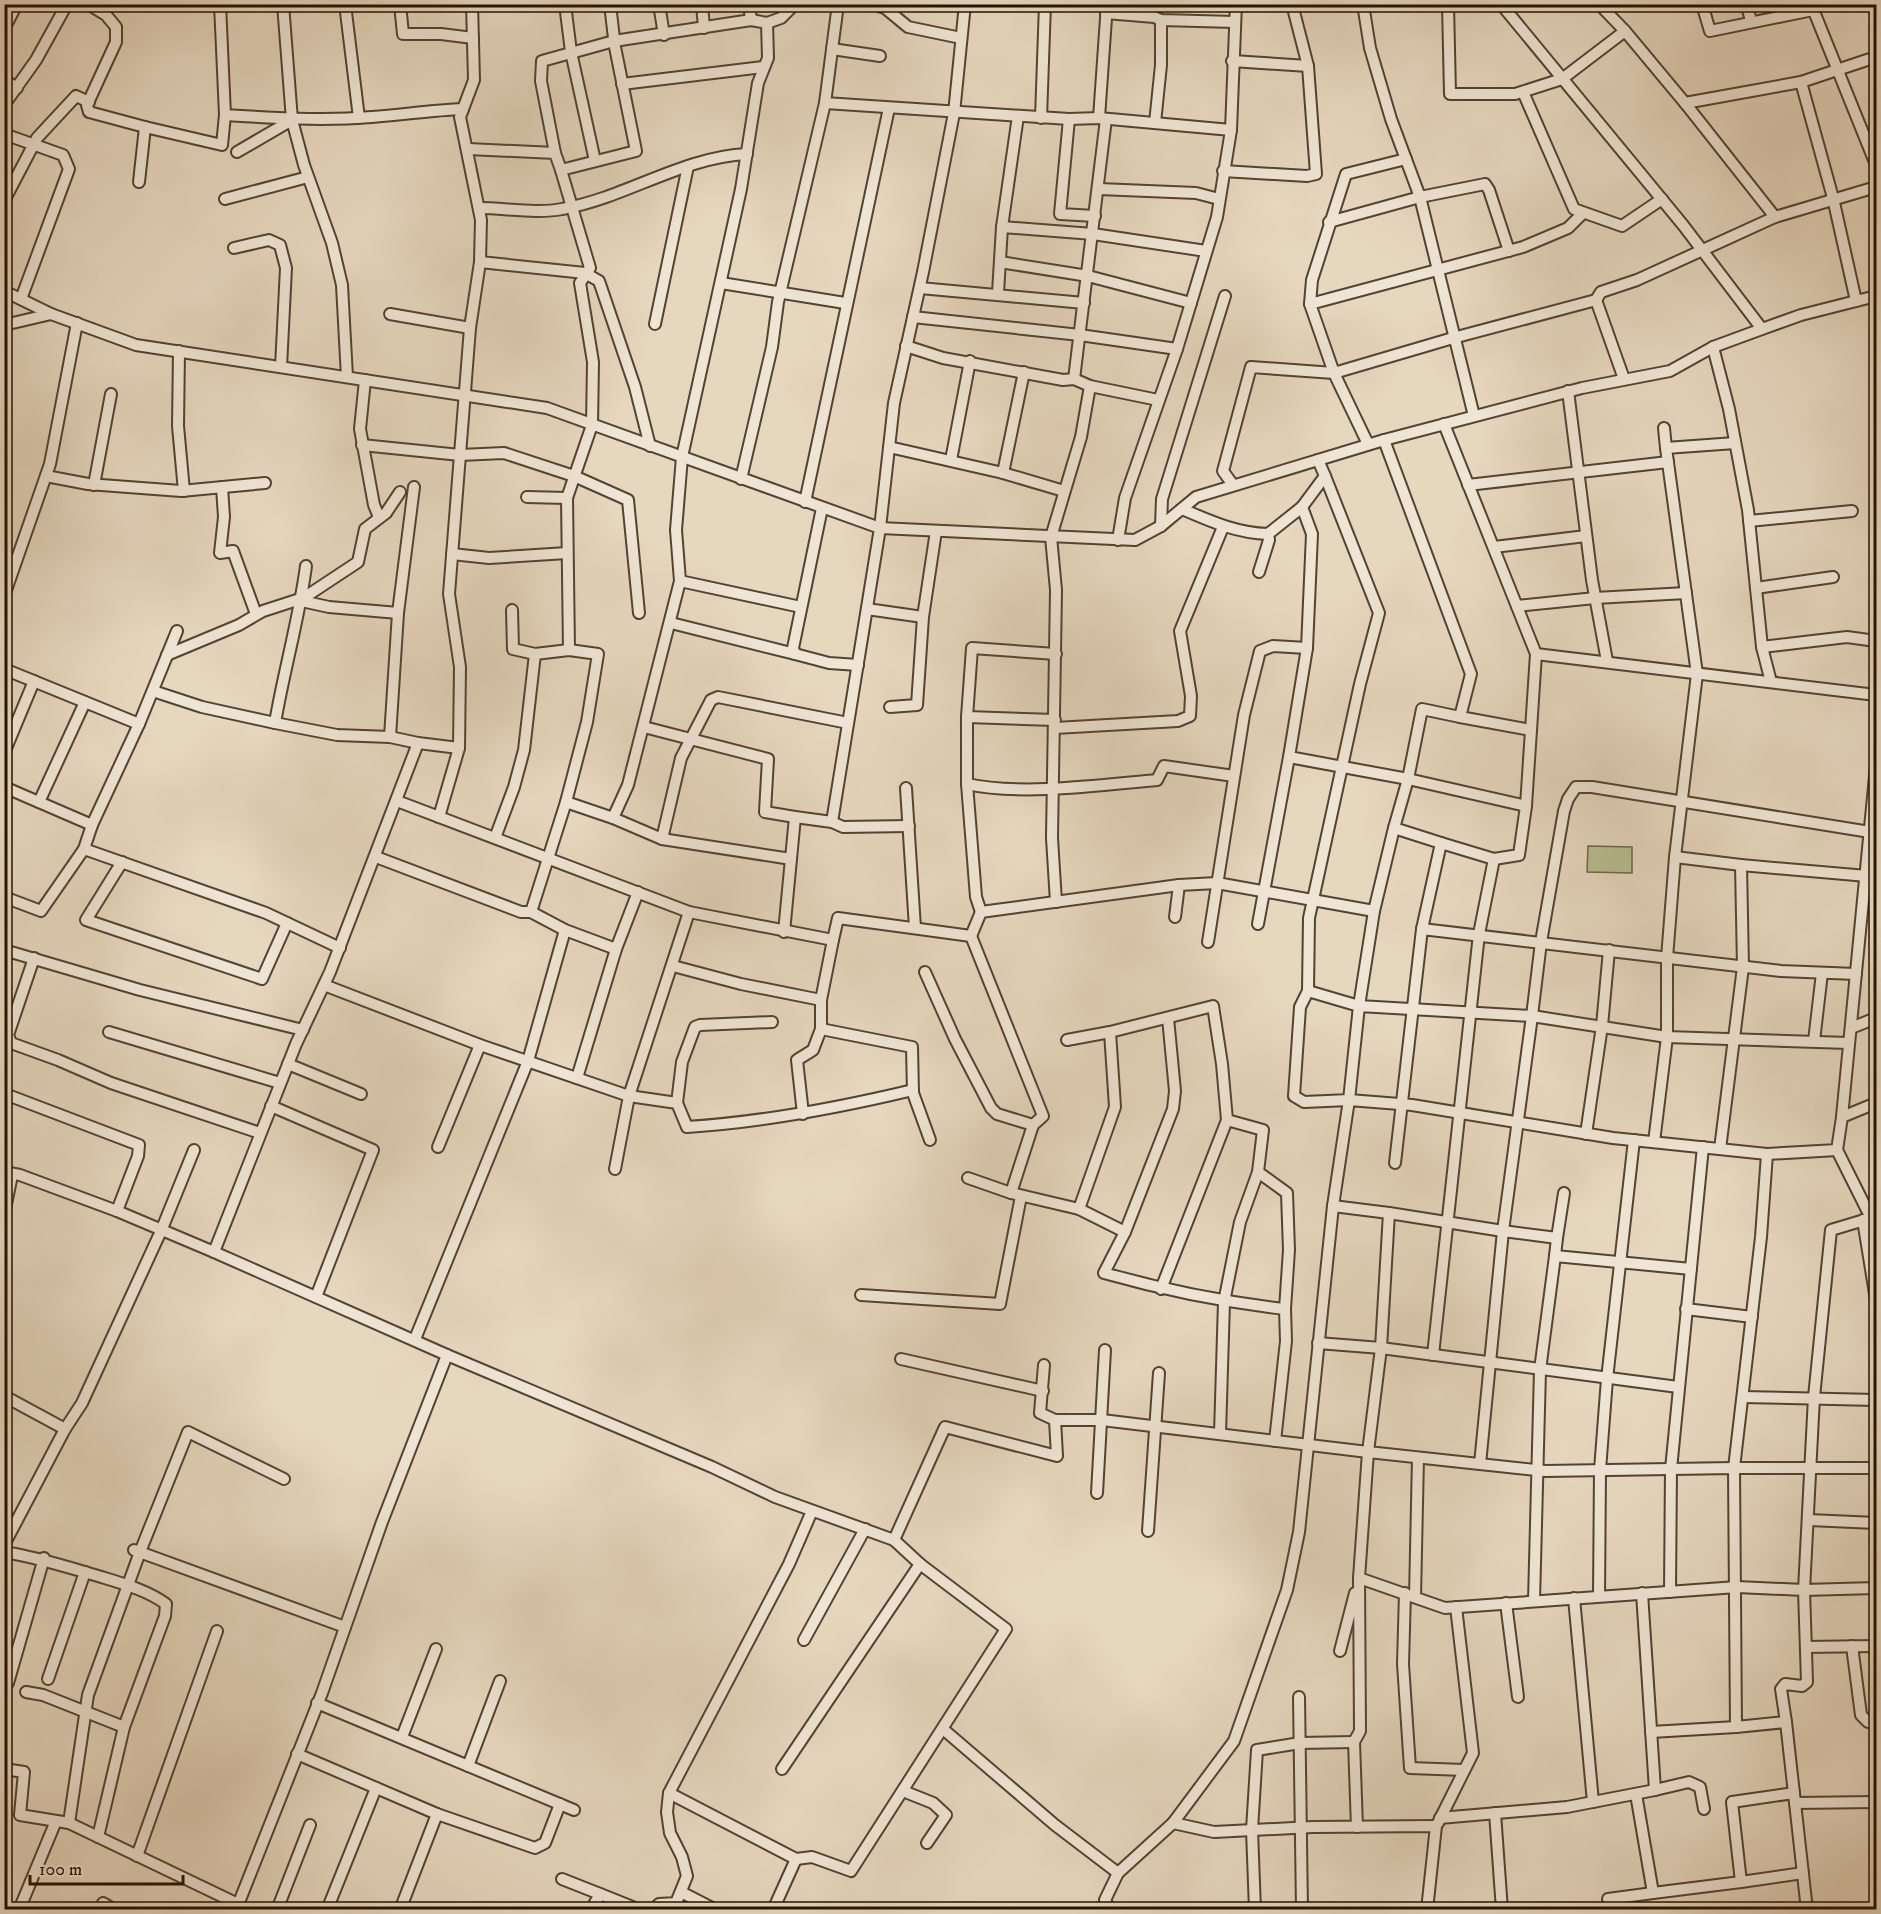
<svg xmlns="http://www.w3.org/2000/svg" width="1881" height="1914" font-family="'IM FELL DW Pica',serif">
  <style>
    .garden { fill: #b6be91; stroke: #6d6848; stroke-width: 1.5 }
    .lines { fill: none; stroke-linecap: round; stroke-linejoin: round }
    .minor-casing { stroke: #544330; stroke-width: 14 }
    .minor { stroke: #efe5d5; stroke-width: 10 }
  </style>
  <rect width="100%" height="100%" fill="#e6d7bf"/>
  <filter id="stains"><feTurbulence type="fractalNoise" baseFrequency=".00333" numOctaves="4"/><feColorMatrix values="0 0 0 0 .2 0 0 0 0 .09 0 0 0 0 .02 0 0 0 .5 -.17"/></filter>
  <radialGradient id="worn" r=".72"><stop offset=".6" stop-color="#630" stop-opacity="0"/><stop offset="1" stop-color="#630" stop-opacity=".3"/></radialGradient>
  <polygon class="garden" points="1588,846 1632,847 1632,873 1587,872"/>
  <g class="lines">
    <g class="minor-casing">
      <g id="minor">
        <polyline points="88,4 106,15 116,27 116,42 87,105 89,112 145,127"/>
        <path d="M220 4 225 115C274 118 323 121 372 117 402 115 432 110 463 109"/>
        <polyline points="283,4 292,120 304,165 332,243 342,285 347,377"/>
        <polyline points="345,4 359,118"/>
        <polyline points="400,4 403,34 441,34 473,38"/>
        <polyline points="565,4 571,52 595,161"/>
        <polyline points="659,4 664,35"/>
        <polyline points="702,4 704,28"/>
        <polyline points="872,4 885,8 908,27 961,38"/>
        <polyline points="1363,4 1370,48 1391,119 1420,197 1474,416"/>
        <polyline points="1448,4 1450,94 1515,94 1562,79 1625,31 1685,103 1801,82 1876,57"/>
        <polyline points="1501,4 1683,225 1762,329"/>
        <polyline points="1599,4 1625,31"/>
        <polyline points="1702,4 1710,31 1813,10"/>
        <polyline points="1746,4 1751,20"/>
        <polyline points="1811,4 1876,165"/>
        <polyline points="1106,13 1154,17 1161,20 1235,22"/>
        <polyline points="767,23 781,18 790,9 790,4"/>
        <polyline points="4,29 17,4"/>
        <polyline points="832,49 880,56"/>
        <polyline points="1232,61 1308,66"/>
        <polyline points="4,80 17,88"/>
        <polyline points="1801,82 1833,198 1856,301"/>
        <polyline points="622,84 763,67"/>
        <polyline points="1523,92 1574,209 1622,226 1662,199"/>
        <polyline points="825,103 1069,119 1099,118 1231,130 1236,4"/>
        <polyline points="4,105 36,60 67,4"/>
        <polyline points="1041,118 1045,4"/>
        <polyline points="1099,118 1107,4"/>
        <polyline points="1069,119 1060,214 1095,216"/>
        <polyline points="1155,123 1161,65 1161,20"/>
        <polyline points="4,134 63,155 69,169 21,299"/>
        <polyline points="468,149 555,153 561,170 636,151 615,47 610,4"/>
        <polyline points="237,152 292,120"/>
        <polyline points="555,153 541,81 542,61 614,41 751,20 749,4"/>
        <polyline points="561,170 590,268 580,283 593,362 592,425 567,498 569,650"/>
        <polyline points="1223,171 1307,176 1316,174 1308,66 1292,4"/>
        <polyline points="139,182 145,127 222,145 225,115"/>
        <polyline points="1099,189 1196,193 1219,199"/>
        <polyline points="225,199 308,177"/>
        <polyline points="4,201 37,138 76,96 89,102"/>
        <path d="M479 208C505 208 537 214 562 209 625 198 682 157 747 154"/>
        <polyline points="1775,217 1876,187"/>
        <polyline points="1329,222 1420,197 1485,184 1489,190 1509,251"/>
        <polyline points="1002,227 1093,234 1206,251"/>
        <polyline points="234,248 269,240 280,245 286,268 281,367"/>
        <polyline points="480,262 585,273 599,281 635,387 650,446"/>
        <polyline points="1000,262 1088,276 1191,303"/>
        <polyline points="721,283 845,303"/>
        <polyline points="920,288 1084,303"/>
        <polyline points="4,291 51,314 136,345 547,408 880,528 1135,540 1161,526 1196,497 1384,440 1582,388 1670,371 1713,347 1762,329 1801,315 1876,296"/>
        <polyline points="998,293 1002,227 1018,116"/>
        <polyline points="1596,300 1624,379"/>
        <polyline points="1310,304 1312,280 1346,174 1406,159"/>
        <polyline points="390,314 470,328"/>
        <polyline points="913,317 1080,335 1177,349"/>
        <polyline points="655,324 688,166"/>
        <polyline points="4,325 51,314"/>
        <polyline points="906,346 943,358 1063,380 1074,379"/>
        <polyline points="1713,347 1729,409 1748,510 1762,647 1847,637 1876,641"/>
        <polyline points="179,351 178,426 184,491"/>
        <polyline points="365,380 360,429 374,505 379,517"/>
        <polyline points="1090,386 1158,400"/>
        <polyline points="1568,391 1592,580 1607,661"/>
        <polyline points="1444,424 1536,654 1876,695"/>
        <polyline points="1664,428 1666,448"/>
        <polyline points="1384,440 1471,674 1460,717 1531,730"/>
        <polyline points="1368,444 1334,373 1310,304 1523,247 1568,228 1583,213"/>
        <polyline points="362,445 460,455 504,453 574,476 628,500 639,613"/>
        <polyline points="889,447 1003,473 1064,491"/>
        <polyline points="951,460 970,361"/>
        <polyline points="1318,460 1325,476 1302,507 1312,534 1307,648 1289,757 1408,779 1526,806 1536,654"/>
        <polyline points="1003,473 1024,372"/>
        <polyline points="46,476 88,484 181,491 265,483"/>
        <polyline points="1325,476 1379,613 1360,684 1309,918 1308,991 1300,1007 1294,1096 1304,1102 1349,1100 1359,1006 1532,1016 1541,942 1564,811 1568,799 1576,787 1592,787 1876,833"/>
        <polyline points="741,479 772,347 778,302 825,103 838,4"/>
        <polyline points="94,485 111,394"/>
        <polyline points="1233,485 1223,471 1251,367 1334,373 1453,338 1596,300 1601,292 1637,280 1775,217 1685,103"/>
        <polyline points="1468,485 1668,462"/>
        <polyline points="222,487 224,517 220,553 233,551 256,614"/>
        <polyline points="527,497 567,498"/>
        <polyline points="805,502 889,108"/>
        <polyline points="822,508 793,648 795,654 829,663 858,665"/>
        <path d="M1182 509C1210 521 1236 533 1268 534L1302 507"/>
        <polyline points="1749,521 1852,511"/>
        <polyline points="1161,526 1162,499 1225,296"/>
        <polyline points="1118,540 1125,498 1177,349 1217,217 1231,130"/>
        <polyline points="1494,547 1586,536"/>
        <polyline points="452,554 489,558 567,553"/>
        <polyline points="1259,572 1269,540 1268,534"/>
        <polyline points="680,581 801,607"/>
        <polyline points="1756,588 1833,577"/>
        <polyline points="4,596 50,464 77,323"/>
        <polyline points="302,599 358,562 365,529 386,513 400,492"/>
        <polyline points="1517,606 1595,598 1686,593"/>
        <polyline points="867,609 923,617"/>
        <polyline points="512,610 513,649 535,654 569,650 598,654 587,722 566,802 531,912"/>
        <polyline points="671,623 795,654"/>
        <polyline points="1762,647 1771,682"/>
        <polyline points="167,655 239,625 263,611 297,600 329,607 398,613"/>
        <polyline points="4,669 139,724"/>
        <polyline points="153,691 202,707 275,723 337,735 390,737 418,743"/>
        <polyline points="890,707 917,705 923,617 936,531"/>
        <polyline points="967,717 1055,720"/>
        <path d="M275 723C284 670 299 619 306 566"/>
        <polyline points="644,727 768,759 765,812 795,817"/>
        <polyline points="1055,728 1178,721 1190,716 1191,696 1180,631 1223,527"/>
        <polyline points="390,737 398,613 414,487"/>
        <polyline points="4,753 34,681"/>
        <path d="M967 784C1021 796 1101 785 1157 780L1164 766 1234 776"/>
        <polyline points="4,787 92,825 84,849 266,913 340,948"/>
        <polyline points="906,788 915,928"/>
        <polyline points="397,801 689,912 833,940 838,918 971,936 981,912 1179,885"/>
        <polyline points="39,802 85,702"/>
        <polyline points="566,802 613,818 662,839 791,859"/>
        <polyline points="439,817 459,748"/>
        <polyline points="613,818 628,785 680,581 676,530 682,457 741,189 758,83 768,58 767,23 751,20"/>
        <polyline points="832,822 843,827 909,826"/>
        <polyline points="92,825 139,724 177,631"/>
        <polyline points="495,838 514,787 524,750 535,654"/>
        <polyline points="662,839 681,758 711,700 718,697 848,723"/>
        <polyline points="1441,843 1494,859 1519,855 1526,806"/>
        <polyline points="376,857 521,912 531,912 565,930 616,949"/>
        <polyline points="1675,857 1697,674 1666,448 1735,443"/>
        <polyline points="122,862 86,920 262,979 287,923"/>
        <polyline points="4,897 41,911 84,849"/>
        <polyline points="1056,902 1052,838 1056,590 1051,537 1081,437 1090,386 1074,379 1106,119"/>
        <polyline points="981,912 976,897 967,784 967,717 972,648 1056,654"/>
        <polyline points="1175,917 1179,885 1217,883 1374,911 1394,828"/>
        <polyline points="1258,924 1289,757"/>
        <polyline points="1422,929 1441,843 1394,828 1408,779 1422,709 1460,717"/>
        <polyline points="784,932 795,817 832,822 880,528 894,403 923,272 954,113 965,4"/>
        <polyline points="971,936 1043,1116 1033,1125 1011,1193 1079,1209 1115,1107 1110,1032 1213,1006 1222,1064 1227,1120 1263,1130 1258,1172 1287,1193 1289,1250 1285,1309"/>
        <polyline points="1208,942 1244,715 1260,651 1273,646 1307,648"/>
        <polyline points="4,950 140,990 303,1030"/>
        <polyline points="34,958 8,1035 11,1043 58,1060 111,1083 260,1133"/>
        <polyline points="673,966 741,984 821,1000"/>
        <polyline points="925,972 955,1039 991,1108 997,1114 1033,1125"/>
        <path d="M324 985 480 1045 629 1096 677 1103 687 1127C764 1122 838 1108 913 1090"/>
        <polyline points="1308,991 1359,1006 1374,911"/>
        <polyline points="1851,1028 1876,1018"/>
        <polyline points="821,1029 912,1047 913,1093 930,1140"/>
        <polyline points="109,1032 280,1083"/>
        <polyline points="1067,1040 1110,1032"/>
        <polyline points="1814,1041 1822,973"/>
        <polyline points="288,1064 361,1094"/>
        <polyline points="577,1078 616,949 638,892"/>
        <polyline points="5,1094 139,1145 138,1156 117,1211"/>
        <polyline points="677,1103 682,1062 695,1027 700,1025 772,1022"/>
        <polyline points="1876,1103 1842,1117 1837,1150 1767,1154 1761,1237 1734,1468 1876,1468"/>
        <polyline points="271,1106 373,1150 316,1297"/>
        <polyline points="803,1114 797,1060 813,1050 821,1029 821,1000 833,940"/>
        <polyline points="1842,1117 1876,766"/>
        <polyline points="1586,1134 1602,1026 1609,950"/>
        <polyline points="1654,1142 1667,1037 1667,958 1675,857 1741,865"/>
        <polyline points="438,1147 480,1045"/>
        <polyline points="1720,1149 1743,967 1741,865 1867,876"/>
        <polyline points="1837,1150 1871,1218 1876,1215"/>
        <polyline points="1395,1163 1422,929 1781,971 1856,974"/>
        <polyline points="615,1169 629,1096 689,912"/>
        <polyline points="4,1172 20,1175 117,1211 214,1252"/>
        <polyline points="968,1178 1011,1193"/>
        <polyline points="1333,1206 1299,1532 1287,1590 1234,1741 1173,1823 1214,1832 1313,1827 1436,1826 1427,1910"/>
        <path d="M1079 1209 1125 1232 1104 1273C1164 1290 1223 1302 1285 1309L1286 1341 1275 1441"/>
        <polyline points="1389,1213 1333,1206 1349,1100 1412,1105 1613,1138 1767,1154"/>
        <polyline points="4,1214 12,1175"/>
        <polyline points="1871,1218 1831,1230 1814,1397 1804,1590 1876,1588"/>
        <polyline points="1863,1220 1876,1300"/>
        <polyline points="1125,1232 1173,1109 1175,1091 1168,1018"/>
        <polyline points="1557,1238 1564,1193"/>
        <polyline points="1161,1289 1227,1120"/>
        <polyline points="861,1295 1000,1304 1021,1196"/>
        <polyline points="1686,1309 1752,1317"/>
        <polyline points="415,1339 528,1061 565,930"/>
        <polyline points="1318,1343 1381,1348 1678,1387"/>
        <polyline points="447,1355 712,1467 775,1497 894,1540 945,1427 1057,1456 1055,1420 1102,1420 1368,1452 1359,1578 1445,1608 1737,1587 1804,1590 1807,1682 1802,1686 1785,1684 1781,1689 1786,1722"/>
        <polyline points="1433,1355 1479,934 1494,859"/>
        <polyline points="901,1359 1043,1391"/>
        <polyline points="1044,1365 1040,1413 1055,1420"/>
        <polyline points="4,1396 65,1429"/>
        <polyline points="1743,1397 1876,1400"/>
        <polyline points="1220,1434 1224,1302 1240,1222 1258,1172"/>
        <polyline points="1480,1464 1503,1231 1557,1238 1555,1256 1691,1269"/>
        <polyline points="1097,1493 1105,1350"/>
        <polyline points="1809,1520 1876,1523"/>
        <polyline points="1148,1531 1159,1373"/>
        <polyline points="4,1545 65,1429 82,1403 161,1231 194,1150"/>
        <polyline points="134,1550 345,1627"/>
        <path d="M4 1552C37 1557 67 1567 98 1576 121 1583 147 1590 166 1604L165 1616 124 1727 98 1837"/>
        <polyline points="1670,1592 1671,1469 1703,1147"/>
        <polyline points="1405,1593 1403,1664 1410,1768 1464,1770"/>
        <polyline points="1599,1596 1600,1470 1607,1379 1634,1140"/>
        <polyline points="1415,1597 1418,1458"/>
        <polyline points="1574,1598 1593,1802"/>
        <polyline points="1534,1601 1540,1370 1555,1256"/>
        <polyline points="1506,1603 1518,1697"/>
        <polyline points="804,1640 865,1529"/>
        <polyline points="1852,1646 1861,1715 1868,1722 1876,1722"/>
        <polyline points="1806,1647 1876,1646"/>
        <polyline points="1340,1651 1355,1593"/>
        <polyline points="48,1679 85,1572"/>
        <polyline points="4,1682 8,1683 44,1558"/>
        <polyline points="26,1692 43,1695 124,1727"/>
        <polyline points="1299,1697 1302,1910"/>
        <polyline points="317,1703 574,1810"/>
        <polyline points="943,1729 1055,1825 1118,1873"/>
        <polyline points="1651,1732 1736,1727"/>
        <polyline points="402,1737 436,1649"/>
        <polyline points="297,1754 437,1814 400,1910"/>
        <polyline points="468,1766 500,1681"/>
        <polyline points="4,1769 24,1772 20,1815 69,1823 238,1904"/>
        <polyline points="782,1769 920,1564 894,1540"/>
        <polyline points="1655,1790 1689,1782 1700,1787 1704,1809"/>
        <polyline points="903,1791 933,1803 946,1815 927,1843"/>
        <polyline points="669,1793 796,1859 812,1857 851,1871 1006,1629 920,1564"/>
        <polyline points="1794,1793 1732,1802 1741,1882 1803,1873"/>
        <polyline points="1636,1794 1653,1893 1741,1882"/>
        <polyline points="1795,1803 1876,1802"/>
        <polyline points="1495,1813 1502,1910"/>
        <polyline points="437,1814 535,1848 545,1843 560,1804"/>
        <polyline points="1440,1818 1567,1807 1655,1790 1642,1593"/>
        <polyline points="69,1823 88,1695 140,1552 188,1432 284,1479"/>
        <polyline points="1438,1823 1473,1753 1456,1607"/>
        <polyline points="1357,1827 1354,1742 1360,1731 1359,1578"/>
        <polyline points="137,1856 217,1631"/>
        <polyline points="562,1879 600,1894"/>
        <polyline points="681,1892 716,1910"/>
        <polyline points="1608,1899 1653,1893"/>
        <polyline points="103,1903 115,1910"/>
        <polyline points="19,1910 56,1821"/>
        <polyline points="236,1910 322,1693 382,1522 447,1355 214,1252 296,1044 330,972 418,743 459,748 460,667 449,594 470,328 480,262 481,220 460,117 474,80 472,4"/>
        <polyline points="277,1910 310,1825"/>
        <polyline points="327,1910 376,1788"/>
        <polyline points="591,1910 600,1894 640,1910"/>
        <polyline points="653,1910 659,1904 676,1903 687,1876 682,1857 670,1833 667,1812 669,1793 789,1564 812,1511"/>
        <polyline points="773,1910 796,1859"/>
        <polyline points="1110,1910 1105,1900 1118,1873 1173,1823"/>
        <polyline points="1255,1910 1252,1830 1257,1750 1300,1743 1354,1742"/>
        <polyline points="1807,1910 1786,1722 1736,1727 1734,1468 1545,1471 1368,1452 1381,1348 1389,1213 1503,1231 1532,1016 1667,1037 1849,1043"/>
      </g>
    </g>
    <use href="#minor" class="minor"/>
  </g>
  <rect width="1881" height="1914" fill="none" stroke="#e6d7bf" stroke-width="24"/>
  <rect x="6" y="6" width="1869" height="1902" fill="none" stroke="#241200" stroke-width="3"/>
  <rect x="12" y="12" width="1857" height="1890" fill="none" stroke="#241200" stroke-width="1.5"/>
  <path d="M30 1875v9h153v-9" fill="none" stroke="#241200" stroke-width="3"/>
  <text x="39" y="1875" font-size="18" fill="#241200" stroke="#efe5d5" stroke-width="4.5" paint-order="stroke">100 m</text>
  <rect width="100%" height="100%" filter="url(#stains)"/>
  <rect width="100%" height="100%" fill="url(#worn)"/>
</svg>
